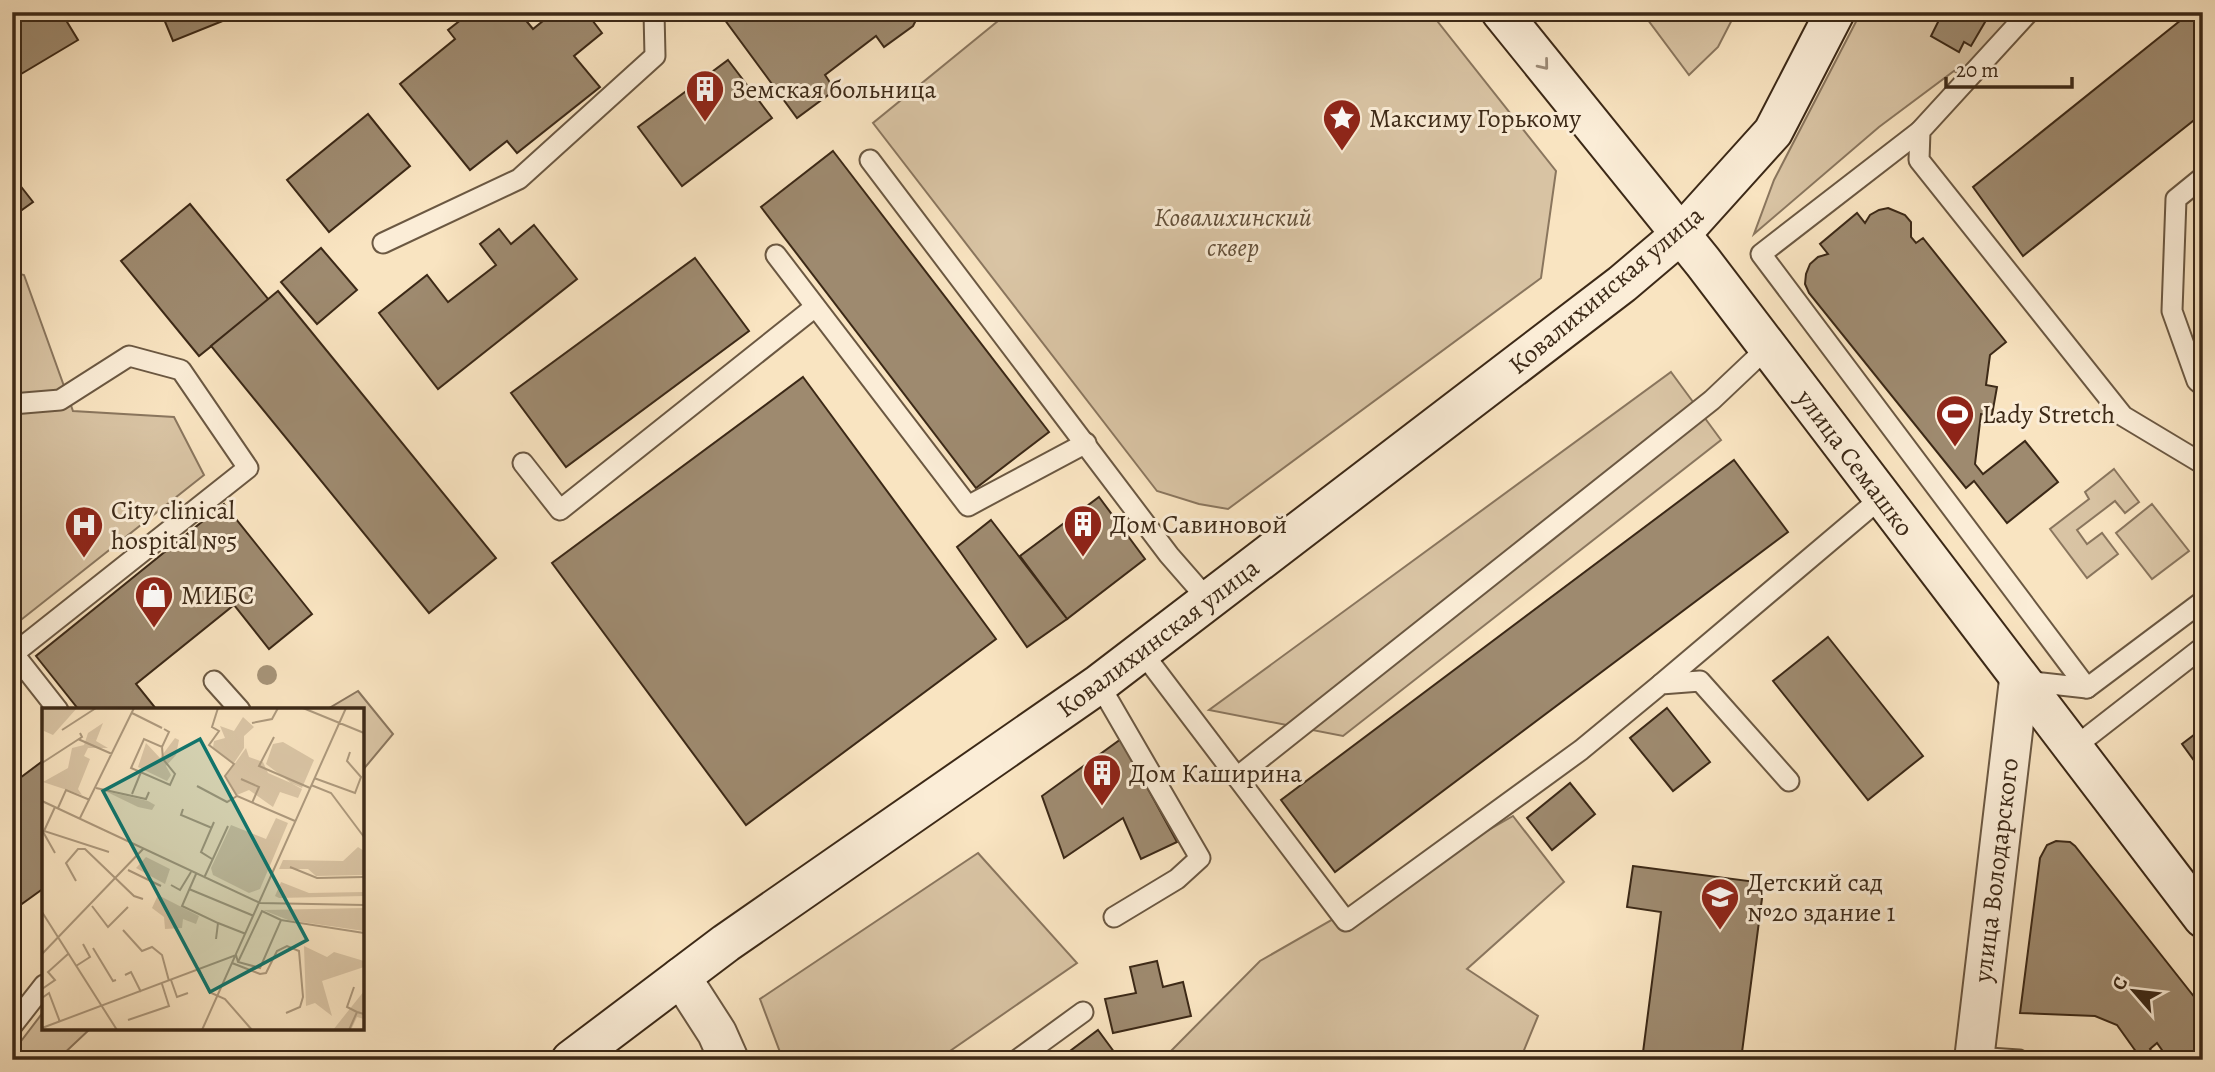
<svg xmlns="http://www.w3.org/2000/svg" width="2215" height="1072" font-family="Alegreya,serif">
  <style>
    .green { fill: #d9c4a4; stroke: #8a765e; stroke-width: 2 }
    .building { fill: #9e8a6f; stroke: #3c2917; stroke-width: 2 }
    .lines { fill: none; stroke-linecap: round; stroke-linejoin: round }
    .lane-casing { stroke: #6b5842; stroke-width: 23 }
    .street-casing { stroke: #6b5842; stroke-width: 42 }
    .secondary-casing { stroke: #3c2917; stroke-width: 42 }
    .lane { stroke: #fbedd7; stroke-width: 19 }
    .street { stroke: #fbedd7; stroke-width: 38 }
    .secondary { stroke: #fbedd7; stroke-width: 38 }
    .tree { fill: #a69377 }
    .oneway { stroke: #9c8b77 }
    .labels { text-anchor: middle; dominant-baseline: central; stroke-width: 6; stroke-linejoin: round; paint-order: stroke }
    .poi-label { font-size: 26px; fill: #3c2917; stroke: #fbedd7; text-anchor: start }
    .park-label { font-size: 26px; font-style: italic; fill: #63503a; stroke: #fbedd7 }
    .street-label { font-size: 26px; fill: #3c2917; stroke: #fbedd7 }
    .inset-road { fill: none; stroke: #ad997d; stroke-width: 2 }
    .view { fill: #0f766e; fill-opacity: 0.15; stroke: #0f766e; stroke-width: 3.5 }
    .inset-edge { fill: none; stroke: #3c2917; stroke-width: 3.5 }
  </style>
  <rect width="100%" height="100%" fill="#f9e4c1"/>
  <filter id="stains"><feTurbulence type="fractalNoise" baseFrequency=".00286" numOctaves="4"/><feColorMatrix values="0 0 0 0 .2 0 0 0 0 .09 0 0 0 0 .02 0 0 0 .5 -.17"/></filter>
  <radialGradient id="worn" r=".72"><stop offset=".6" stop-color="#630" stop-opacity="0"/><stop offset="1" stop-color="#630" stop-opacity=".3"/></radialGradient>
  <g class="green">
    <polygon points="1009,12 1430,12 1556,171 1541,278 1228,509 1199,504 1157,491 873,123"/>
    <polygon points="1642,12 1736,12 1718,47 1689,75"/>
    <polygon points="1861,12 2026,12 1965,77 1954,71 1879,127 1754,234 1774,180"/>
    <polygon points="12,272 24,275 73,411 174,417 204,475 12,627"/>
    <polygon points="1671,372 1721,440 1343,736 1209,710"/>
    <polygon points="2114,469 2139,502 2125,513 2115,501 2077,530 2087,544 2102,533 2118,554 2087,578 2050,529 2089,499 2085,492"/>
    <polygon points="2152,504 2189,551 2152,579 2116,533"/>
    <polygon points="358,691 393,734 362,771 362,710 326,710"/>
    <polygon points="1513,816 1564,882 1467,969 1538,1016 1520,1060 1162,1060 1260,961"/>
    <polygon points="978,853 1077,963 937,1060 783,1060 760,999"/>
    <polygon points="44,1011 44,1028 91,1028 57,1060 12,1060 12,1053"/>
  </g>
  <g class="building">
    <polygon points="12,12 61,12 78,40 16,77 12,72"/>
    <polygon points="161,12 245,12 173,41"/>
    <polygon points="471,12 519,12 533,29 554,12 586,12 602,33 574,56 600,87 517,153 507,141 470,170 400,84 455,39 448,30"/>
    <polygon points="719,12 920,12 913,26 884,47 876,36 825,75 835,90 797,118"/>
    <polygon points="1943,12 1969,12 1985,22 1971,46 1964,42 1959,52 1931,36"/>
    <polygon points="2191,12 2197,12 2203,19 2203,113 2023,256 1973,187"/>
    <polygon points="728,60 772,118 682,186 638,127"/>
    <polygon points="368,114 410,166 329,232 287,180"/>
    <polygon points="833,151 1049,432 976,488 761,207"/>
    <polygon points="12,175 33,202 12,217"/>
    <polygon points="190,204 269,300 199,356 121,261"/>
    <polygon points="1888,208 1905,215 1911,222 1911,237 1916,243 1923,238 2006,342 1990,355 1986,385 1997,387 1992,415 1981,414 1975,464 1983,474 2025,441 2058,482 2007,523 1974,481 1966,488 1809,293 1805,284 1806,274 1810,264 1818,257 1828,254 1820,244 1857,213 1865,223 1870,215 1879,210"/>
    <polygon points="534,225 577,279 438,389 379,313 427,275 448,302 496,265 480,244 499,229 511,244"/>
    <polygon points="321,248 357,290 317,324 281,282"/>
    <polygon points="695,258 749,331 566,467 511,393"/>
    <polygon points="278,291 496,558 429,613 211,346"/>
    <polygon points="803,377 996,639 746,825 552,563"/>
    <polygon points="1734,460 1788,532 1335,872 1281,800"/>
    <polygon points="1099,497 1145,559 1067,619 1020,556"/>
    <polygon points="224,504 312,614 269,649 234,605 136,684 157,710 79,710 36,656"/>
    <polygon points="991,520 1067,619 1027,647 957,547"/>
    <polygon points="1828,637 1923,756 1868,800 1773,681"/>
    <polygon points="1667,708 1710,762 1673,791 1630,738"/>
    <polygon points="2203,728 2203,773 2182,744"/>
    <polygon points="1121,739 1177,842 1141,859 1123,818 1064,858 1042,796"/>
    <polygon points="44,760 44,888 12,911 12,784"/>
    <polygon points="1570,783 1595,814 1552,850 1527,818"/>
    <polygon points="2056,841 2070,842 2075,846 2203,1008 2203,1044 2182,1060 2169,1060 2157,1043 2150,1049 2156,1058 2142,1060 2117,1025 2095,1016 2020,1013 2040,858 2047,845"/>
    <polygon points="1633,866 1764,883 1741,1060 1642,1060 1661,912 1627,907"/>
    <polygon points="1157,961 1163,987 1183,982 1191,1016 1113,1033 1105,999 1136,993 1130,967"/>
    <polygon points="1098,1030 1120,1060 1058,1060"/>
  </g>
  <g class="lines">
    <g class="lane-casing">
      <g id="lane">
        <polyline points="2029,12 1920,131 1919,160 2123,416 2203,464"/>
        <polyline points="1920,131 1761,254 2087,688"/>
        <polyline points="870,160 1169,555 1210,602"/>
        <polyline points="2203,177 2176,199 2172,311 2197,381 2203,386"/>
        <polyline points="383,243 519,179 655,56 654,12"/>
        <polyline points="776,255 968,506 1086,443"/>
        <polyline points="12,404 60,400 129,356 181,370 248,468 12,655"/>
        <polyline points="523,463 560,510 815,307"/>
        <polyline points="1142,652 1346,921 1581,750 1661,684 1700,681 1789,781"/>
        <polyline points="14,654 58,710"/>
        <polyline points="214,681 240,710"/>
        <polyline points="2024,681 2087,688 2203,601"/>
        <polyline points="1099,684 1200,858 1177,879 1114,917"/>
        <polyline points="1661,684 1881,498"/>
        <polyline points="2072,749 2203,647"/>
        <polyline points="1237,777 1712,400 1768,347"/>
        <polyline points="12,1026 44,985"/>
        <polyline points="1974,1057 2019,1060"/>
        <polyline points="1017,1060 1083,1012"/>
      </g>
    </g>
    <g class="street-casing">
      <g id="street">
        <polyline points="681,977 717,1033 729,1060"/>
        <polyline points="1974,1060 2019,680"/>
      </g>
    </g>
    <g class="secondary-casing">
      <g id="secondary">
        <polyline points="1501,12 1703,262 2203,918"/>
        <polyline points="571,1060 726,943 1099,684 1622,284 1681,234 1773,132 1835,12"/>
      </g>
    </g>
    <use href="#lane" class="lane"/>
    <use href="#street" class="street"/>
    <use href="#secondary" class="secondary"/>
  </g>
  <circle class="tree" cx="267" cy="675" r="10"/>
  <defs><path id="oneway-chevron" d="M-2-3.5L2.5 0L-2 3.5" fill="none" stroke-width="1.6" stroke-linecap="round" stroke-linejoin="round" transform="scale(1.75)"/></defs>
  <use class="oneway" href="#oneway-chevron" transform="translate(1544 65) rotate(51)"/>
  <defs>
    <g id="building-pin" transform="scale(2.0125)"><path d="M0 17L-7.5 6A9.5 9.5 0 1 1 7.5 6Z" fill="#8f2418" stroke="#fbedd7"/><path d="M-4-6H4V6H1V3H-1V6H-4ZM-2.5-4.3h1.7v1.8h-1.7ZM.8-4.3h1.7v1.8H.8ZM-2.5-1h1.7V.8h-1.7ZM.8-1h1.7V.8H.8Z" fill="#fff"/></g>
    <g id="sight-pin" transform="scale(2.0125)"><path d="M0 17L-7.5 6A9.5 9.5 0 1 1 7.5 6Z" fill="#8f2418" stroke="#fbedd7"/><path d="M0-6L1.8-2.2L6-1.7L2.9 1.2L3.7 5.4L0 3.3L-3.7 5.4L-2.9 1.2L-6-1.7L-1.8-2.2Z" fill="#fff"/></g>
    <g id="stadium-pin" transform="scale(2.0125)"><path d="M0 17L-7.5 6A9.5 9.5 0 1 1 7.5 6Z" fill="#8f2418" stroke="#fbedd7"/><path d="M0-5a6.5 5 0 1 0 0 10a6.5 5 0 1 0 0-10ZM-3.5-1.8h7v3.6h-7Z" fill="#fff"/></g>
    <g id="hospital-pin" transform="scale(2.0125)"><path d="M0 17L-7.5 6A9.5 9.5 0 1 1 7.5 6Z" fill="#8f2418" stroke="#fbedd7"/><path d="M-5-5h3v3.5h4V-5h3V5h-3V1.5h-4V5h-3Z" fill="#fff"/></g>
    <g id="shop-pin" transform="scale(2.0125)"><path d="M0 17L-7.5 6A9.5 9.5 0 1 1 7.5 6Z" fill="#8f2418" stroke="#fbedd7"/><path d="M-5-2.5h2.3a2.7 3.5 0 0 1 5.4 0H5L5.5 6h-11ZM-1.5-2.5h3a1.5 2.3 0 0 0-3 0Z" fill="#fff"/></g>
    <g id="school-pin" transform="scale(2.0125)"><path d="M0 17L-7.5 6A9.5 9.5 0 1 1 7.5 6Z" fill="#8f2418" stroke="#fbedd7"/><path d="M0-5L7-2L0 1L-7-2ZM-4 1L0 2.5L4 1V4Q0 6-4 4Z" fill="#fff"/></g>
  </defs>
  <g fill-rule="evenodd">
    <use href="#building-pin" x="705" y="89"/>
    <use href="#sight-pin" x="1342" y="118"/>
    <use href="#stadium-pin" x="1955" y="414"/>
    <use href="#building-pin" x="1083" y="524"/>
    <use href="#hospital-pin" x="84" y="525"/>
    <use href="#shop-pin" x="154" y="595"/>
    <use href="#building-pin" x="1102" y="773"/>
    <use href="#school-pin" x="1720" y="897"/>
  </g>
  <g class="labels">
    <g class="poi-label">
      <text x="732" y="89">Земская больница</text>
      <text x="1369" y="118">Максиму Горькому</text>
      <text x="1982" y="414">Lady Stretch</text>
      <text x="111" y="510">City clinical<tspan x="111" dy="30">hospital №5</tspan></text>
      <text x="1110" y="524">Дом Савиновой</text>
      <text x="181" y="595">МИБС</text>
      <text x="1129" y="773">Дом Каширина</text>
      <text x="1747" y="882">Детский сад<tspan x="1747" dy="30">№20 здание 1</tspan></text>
    </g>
    <g class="park-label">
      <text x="1233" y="217">Ковалихинский<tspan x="1233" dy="30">сквер</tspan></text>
    </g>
    <g class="street-label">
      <text transform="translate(1606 290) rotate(-40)">Ковалихинская улица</text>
      <text transform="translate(1855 463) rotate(53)">улица Семашко</text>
      <text transform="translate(1158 638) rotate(-37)">Ковалихинская улица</text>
      <text transform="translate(1996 870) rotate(-83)">улица Володарского</text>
    </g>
  </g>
  <g transform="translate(42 708)">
    <rect width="322" height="322" fill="#f9e4c1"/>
    <path d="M0 0H35L11 27 2 23ZM201 9 212 19 202 28V40L192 55 171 39 172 33 183 30 178 18 192 23ZM61 15 54 33 66 40H46L42 48 48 51 36 81 40 87 1 74 26 60 30 40 42 37 46 25ZM133 30 137 32 134 47 124 58 129 67 125 73 96 59 104 35 118 50ZM241 34 272 52 260 80 249 75 260 81 256 90 238 84 231 99 207 82 195 87 184 68 204 40 207 49 221 54 226 65 249 75 224 56 231 36ZM63 83 106 93 113 97 110 102 96 99ZM234 110 246 115 218 181 207 185 171 167 169 160 189 117 224 131ZM316 139 322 143V167L274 168 266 161H237L241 152 301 153ZM104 149 128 161 123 176 94 160ZM239 174 267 185 322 184V188L237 190 233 188ZM116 187 157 208 154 216 141 211 140 220 123 221 122 209 110 200ZM322 200V223L246 212 221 202ZM262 238 285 249 292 244 322 253V259L280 273 290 308 273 295 264 298ZM322 283V311L315 309 309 322H291Z" fill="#d9c4a4"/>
    <path class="inset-road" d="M176 0 170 19 177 23 167 37 192 56 183 68 195 88 253 113M261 0 322 25M90 5 120 20M210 15 230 11 236 0M20 22 54 0M232 29 217 58 268 80M36 31 70 46M120 39 121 51 133 66 128 77 89 60 102 31 120 39 127 24 122 21M0 55 40 29 38 25M272 70 313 85 319 69 305 53 308 44M199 71 217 79 210 95M269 77 289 85 322 129M155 78 185 94 195 88M54 80 104 91 107 84M90 86 99 64M0 93 218 195 322 197M13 99 2 123 67 144M16 100 24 82 48 92M141 101 139 107 170 120M38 110 92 0M0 122 13 145M170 151 159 144 172 114M248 159 275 170 322 169M86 162 119 178M154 166 140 198 176 215 174 231M162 170 186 118M34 173 24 155 36 141H43L92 188 101 191M129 177 138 182 149 164M147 181 212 208M50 198 66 219 86 199M0 204 75 322M176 215 204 226M81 222 100 243 110 239 120 247 127 273M51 240 71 273 74 272M0 246 102 140M196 254 220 203 239 212M190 255 218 266 224 265 235 243 245 238 257 243 261 289 258 299 244 305M34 258 48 249 41 236M157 261 167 284 183 291 210 322M83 267 89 264 99 284M129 272 135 289 146 285M312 279 305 299 315 304M0 281 13 272 6 264 26 246M0 290 7 285 18 314M86 312 127 298 120 276M0 320 194 247 196 254 218 260 239 212 322 225M160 322 304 0M307 322 315 304 322 306"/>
    <path class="view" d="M158 31 265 232 168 284 61 83Z"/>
    <rect width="322" height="322" class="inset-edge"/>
  </g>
  <rect width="2215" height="1072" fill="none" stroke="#f9e4c1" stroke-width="42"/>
  <rect x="14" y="14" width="2187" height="1044" fill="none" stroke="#3c2917" stroke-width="3.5"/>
  <rect x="21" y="21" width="2173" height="1030" fill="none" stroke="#3c2917" stroke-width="2"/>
  <g transform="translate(2134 991) rotate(298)" stroke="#fbedd7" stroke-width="5" paint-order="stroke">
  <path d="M0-5L12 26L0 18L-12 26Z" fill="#3c2917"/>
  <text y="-10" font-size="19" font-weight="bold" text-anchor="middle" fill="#3c2917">С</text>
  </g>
  <path d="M1946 77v10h126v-10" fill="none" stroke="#3c2917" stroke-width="3.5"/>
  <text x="1956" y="77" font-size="21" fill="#3c2917" stroke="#fbedd7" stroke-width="5" paint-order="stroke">20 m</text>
  <rect width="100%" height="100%" filter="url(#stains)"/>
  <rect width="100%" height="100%" fill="url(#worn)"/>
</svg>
